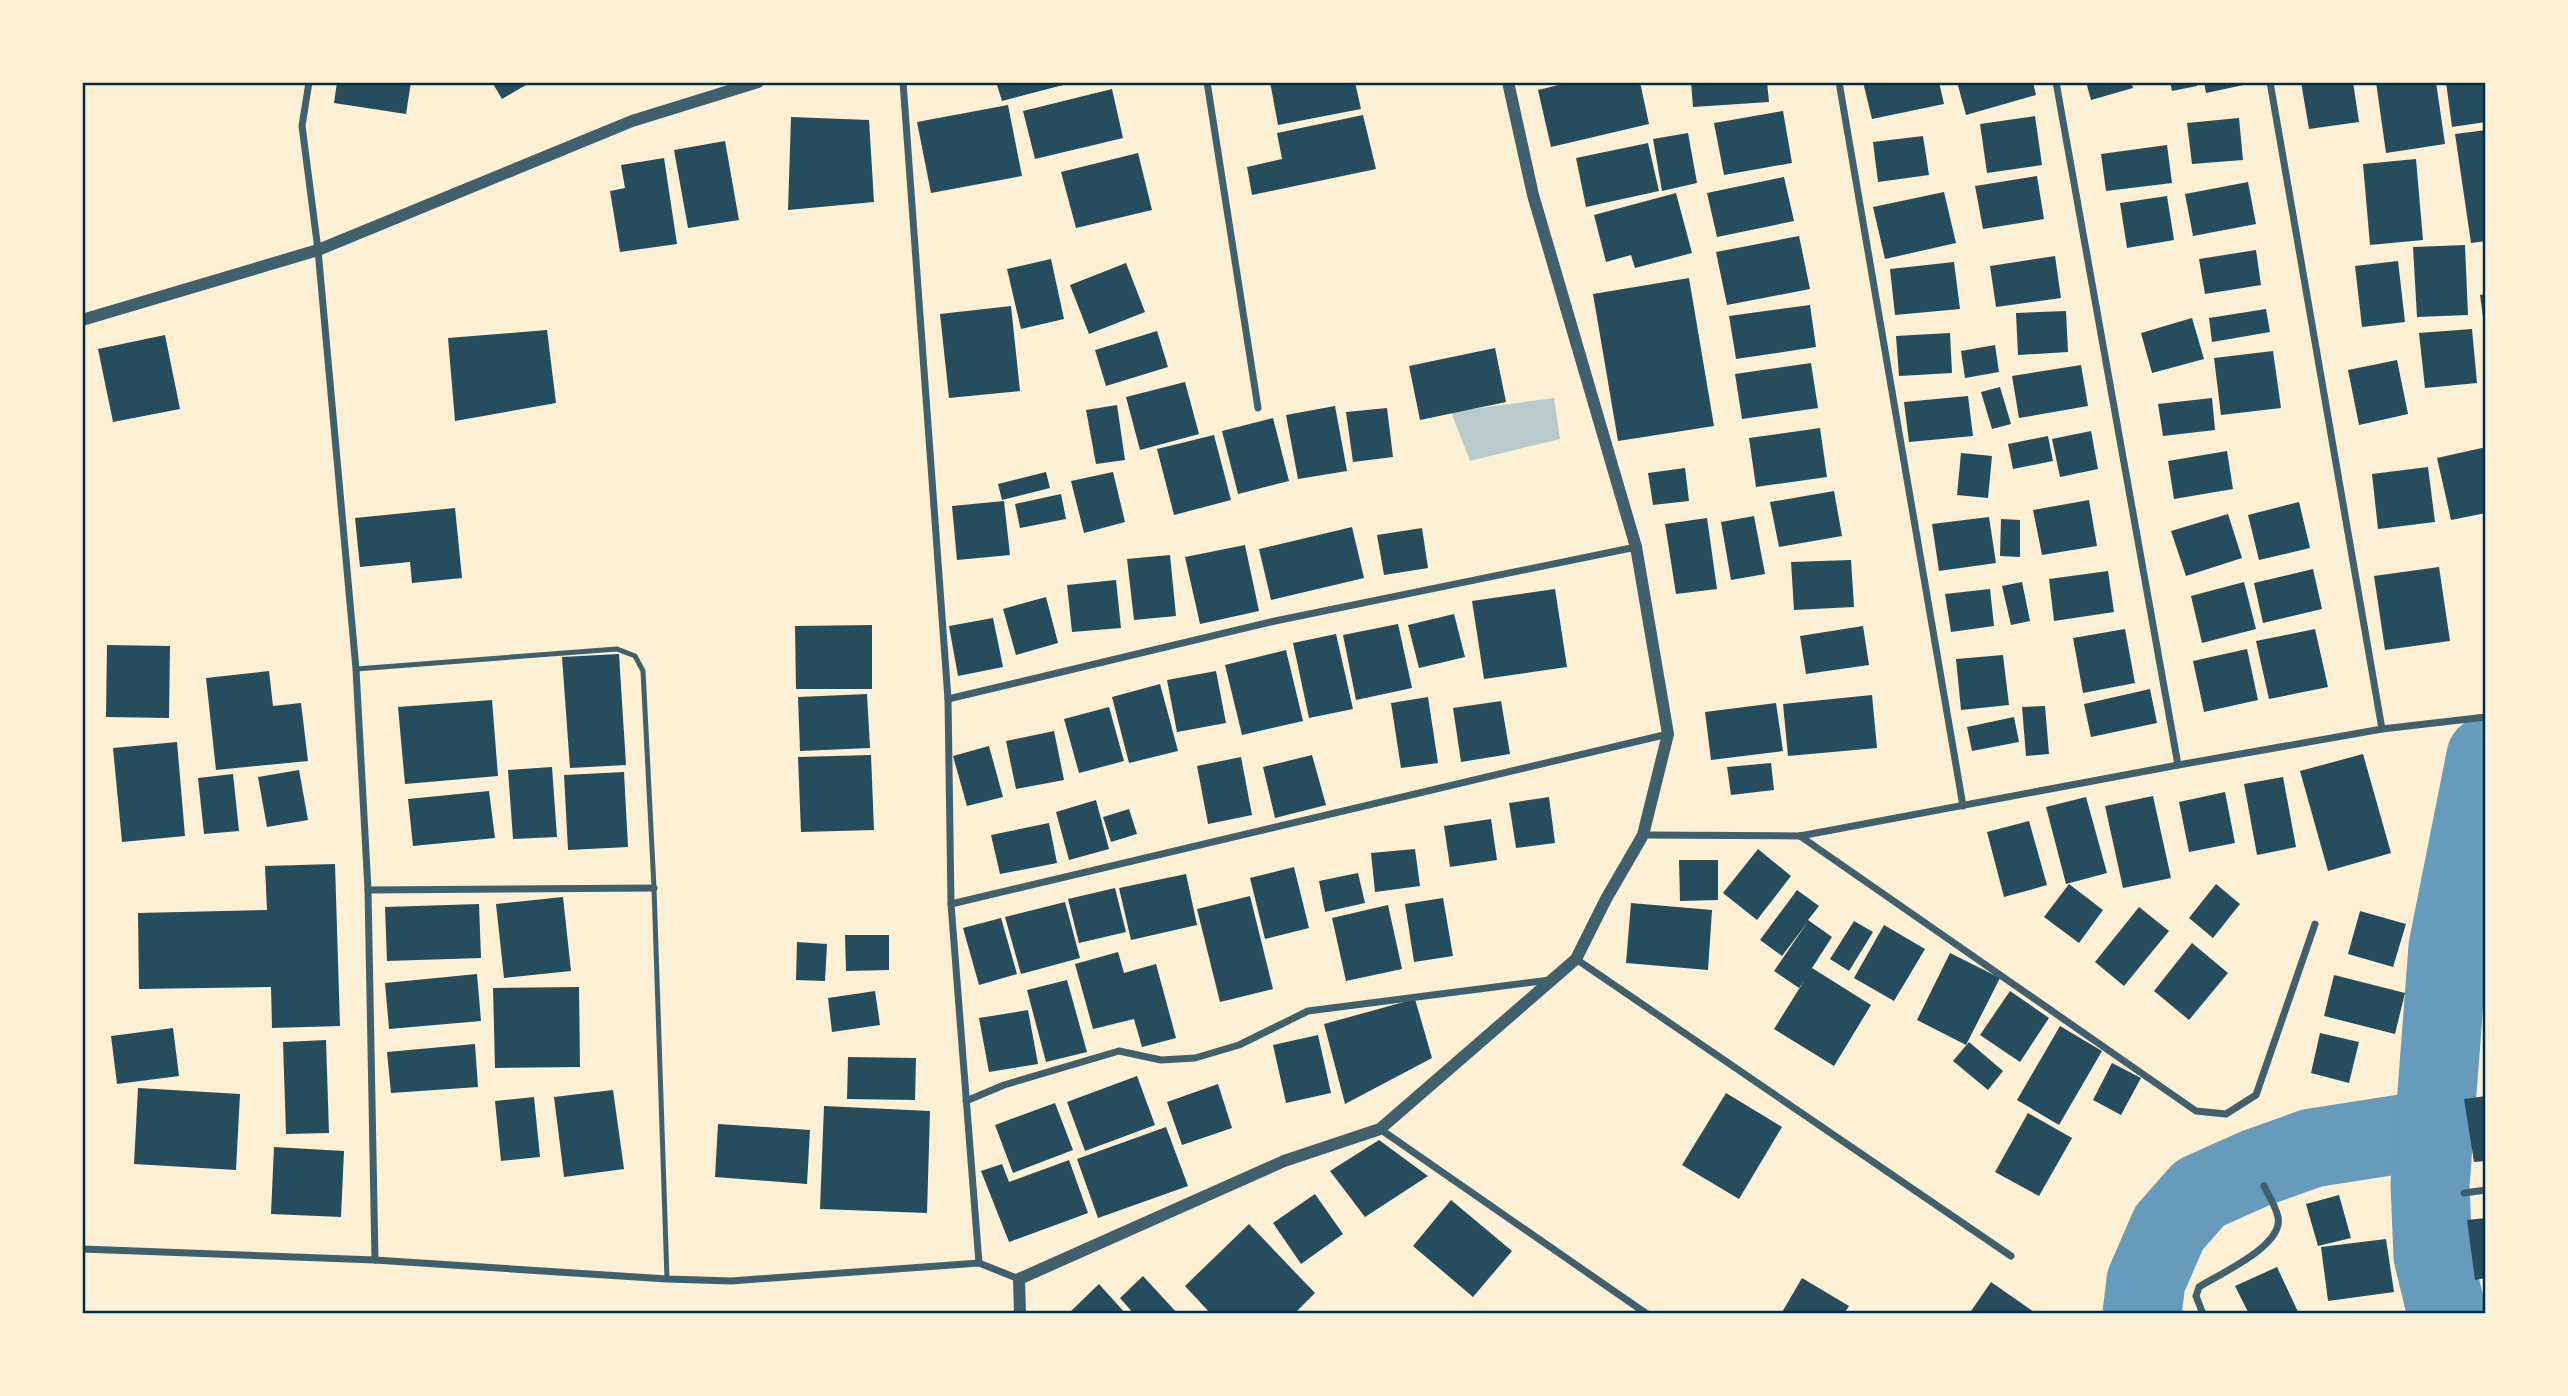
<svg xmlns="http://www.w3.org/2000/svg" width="2568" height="1396" font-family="'DejaVu Sans',sans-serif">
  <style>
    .green { fill: #b9caca }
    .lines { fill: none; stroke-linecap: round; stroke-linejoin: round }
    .river { stroke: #669bbc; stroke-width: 79 }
    .building { fill: #264d5e }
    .service { stroke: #3f606c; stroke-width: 5 }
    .minor { stroke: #3f606c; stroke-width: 7 }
    .tertiary { stroke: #3f606c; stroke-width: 12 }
    .neatline { fill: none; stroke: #003049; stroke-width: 2.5 }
  </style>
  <rect width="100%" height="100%" fill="#fdf0d5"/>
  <polygon class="green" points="1554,398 1560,439 1470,461 1451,412"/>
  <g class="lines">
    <g class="river">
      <polyline points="2142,1314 2146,1281 2169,1228 2200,1193 2256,1168 2312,1148 2434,1129"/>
      <polyline points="2447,1314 2433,1256 2430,1185 2448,947 2486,756"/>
    </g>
  </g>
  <g class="building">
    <polygon points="337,82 411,82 406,114 334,103"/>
    <polygon points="492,82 531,82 502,99"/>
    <polygon points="996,82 1071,82 1071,83 1002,101"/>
    <polygon points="1270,82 1355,82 1361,109 1278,125"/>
    <polygon points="1571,82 1640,82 1649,124 1551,147 1538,90"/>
    <polygon points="1691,82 1767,82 1769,102 1693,107"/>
    <polygon points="1863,82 1939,82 1944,104 1872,119"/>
    <polygon points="1957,82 2033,82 2036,95 1966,115"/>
    <polygon points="2086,82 2131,82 2133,88 2091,100"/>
    <polygon points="2170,82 2196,82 2197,86 2172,91"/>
    <polygon points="2204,82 2252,82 2253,83 2206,93"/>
    <polygon points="2301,82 2353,82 2359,122 2309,129"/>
    <polygon points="2376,82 2436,82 2445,144 2386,153"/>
    <polygon points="2446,82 2485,82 2486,122 2452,127"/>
    <polygon points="1112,89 1123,138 1035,159 1023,111"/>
    <polygon points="1008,105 1022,176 931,193 917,122"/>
    <polygon points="1783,111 1792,163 1724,175 1714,123"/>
    <polygon points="1363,115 1376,169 1252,195 1247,167 1282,159 1277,133"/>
    <polygon points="2035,116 2042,165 1987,173 1980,124"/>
    <polygon points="791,117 869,120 874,202 788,210"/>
    <polygon points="2239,118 2243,160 2192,164 2187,123"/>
    <polygon points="2486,130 2486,241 2471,243 2455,134"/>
    <polygon points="1688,133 1697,183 1662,191 1653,139"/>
    <polygon points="1923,136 1929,175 1878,182 1873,142"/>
    <polygon points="725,141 739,220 688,228 674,150"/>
    <polygon points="1648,143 1659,191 1586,207 1576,158"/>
    <polygon points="2167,145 2172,183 2106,191 2101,154"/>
    <polygon points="1138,153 1152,210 1076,228 1061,172"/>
    <polygon points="664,158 677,244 620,252 610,191 625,188 621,165"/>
    <polygon points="2416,159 2423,240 2370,245 2363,164"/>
    <polygon points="2037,176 2044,219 1983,229 1975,186"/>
    <polygon points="1784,177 1794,221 1717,237 1707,193"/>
    <polygon points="2248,182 2256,224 2193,236 2185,194"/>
    <polygon points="1944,192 1956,243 1885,259 1873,207"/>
    <polygon points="1676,193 1692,253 1635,268 1631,255 1606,262 1594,215"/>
    <polygon points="2167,196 2174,240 2127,248 2120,203"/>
    <polygon points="1799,236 1810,289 1727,305 1716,252"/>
    <polygon points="2465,245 2468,315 2417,317 2413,247"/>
    <polygon points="2256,250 2261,285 2205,294 2199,259"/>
    <polygon points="2055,256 2061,298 1996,307 1990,266"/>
    <polygon points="1051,259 1064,319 1021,329 1007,269"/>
    <polygon points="2398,261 2405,322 2362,327 2355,266"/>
    <polygon points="1954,262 1960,309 1895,315 1890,269"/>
    <polygon points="1126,263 1145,312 1089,334 1070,285"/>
    <polygon points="1689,278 1714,426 1618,441 1593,294"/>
    <polygon points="2486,294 2486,324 2484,324 2480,295"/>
    <polygon points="1810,305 1816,347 1736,359 1729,316"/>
    <polygon points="1011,306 1020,391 949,398 940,314"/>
    <polygon points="2266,309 2270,332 2212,342 2209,318"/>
    <polygon points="2066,311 2068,352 2018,355 2016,313"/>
    <polygon points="2192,318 2204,359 2152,373 2141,333"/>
    <polygon points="2472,329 2477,383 2425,388 2419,333"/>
    <polygon points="547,330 556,403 455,421 448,338"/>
    <polygon points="1157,331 1168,367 1106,386 1095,350"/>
    <polygon points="1950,333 1952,373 1899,376 1896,336"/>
    <polygon points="165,335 180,409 113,422 98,349"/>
    <polygon points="1995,345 1999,372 1965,378 1961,351"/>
    <polygon points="1495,348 1506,402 1420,420 1409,366"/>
    <polygon points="2273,351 2281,408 2221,415 2214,358"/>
    <polygon points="2397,360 2408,414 2359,425 2348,370"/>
    <polygon points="1811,363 1818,408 1742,419 1735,374"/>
    <polygon points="2081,365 2088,406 2019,418 2012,376"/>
    <polygon points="1185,382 1199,434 1140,450 1126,397"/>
    <polygon points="2000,387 2011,424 1992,429 1981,392"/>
    <polygon points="1968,396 1973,436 1909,442 1904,402"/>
    <polygon points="2212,398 2215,430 2163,436 2158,404"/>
    <polygon points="1117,405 1125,460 1096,464 1086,410"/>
    <polygon points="1335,406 1347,471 1298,479 1286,415"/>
    <polygon points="1387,408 1393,457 1353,462 1346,412"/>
    <polygon points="1273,418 1289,481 1238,494 1222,431"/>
    <polygon points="1820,428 1827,477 1756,487 1749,438"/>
    <polygon points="2091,431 2098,469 2060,477 2052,439"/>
    <polygon points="1214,435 1231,500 1174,515 1157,449"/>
    <polygon points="2048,436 2053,461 2013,469 2008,444"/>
    <polygon points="2486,447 2486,513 2451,520 2437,458"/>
    <polygon points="2227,451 2233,489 2174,499 2168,461"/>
    <polygon points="1961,453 1992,456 1988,498 1957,495"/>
    <polygon points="2428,467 2435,522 2378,529 2372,474"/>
    <polygon points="1685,468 1689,501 1653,505 1648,473"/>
    <polygon points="1046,472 1050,488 1002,500 998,484"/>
    <polygon points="1113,472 1125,522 1084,533 1071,481"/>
    <polygon points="1834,491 1842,536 1779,547 1770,502"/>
    <polygon points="1061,494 1066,519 1020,528 1015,504"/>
    <polygon points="2089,500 2097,546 2042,555 2033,510"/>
    <polygon points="1004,501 1010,555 957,560 952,506"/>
    <polygon points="2299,502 2310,548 2259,560 2248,515"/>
    <polygon points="455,508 462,578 412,583 410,562 360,567 355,518"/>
    <polygon points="2228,514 2242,558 2186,576 2171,531"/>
    <polygon points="1754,516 1765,574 1731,580 1721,522"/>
    <polygon points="1989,517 1996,563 1939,571 1932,524"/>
    <polygon points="1707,518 1717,589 1676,594 1665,524"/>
    <polygon points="2001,519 2020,520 2020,557 2000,556"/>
    <polygon points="1352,527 1364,578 1271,600 1259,549"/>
    <polygon points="1422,528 1428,568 1384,575 1377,535"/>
    <polygon points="1245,545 1259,611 1200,624 1185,557"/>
    <polygon points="1170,555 1176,616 1134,620 1127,559"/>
    <polygon points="1851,560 1854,607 1794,610 1791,562"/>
    <polygon points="2439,567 2450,641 2385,650 2374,576"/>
    <polygon points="2313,569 2322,609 2263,623 2254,583"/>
    <polygon points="2108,571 2114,612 2054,621 2049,579"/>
    <polygon points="1116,580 1121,628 1072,632 1067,585"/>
    <polygon points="2022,582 2030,621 2011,625 2002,586"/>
    <polygon points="2244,582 2256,629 2202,643 2191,596"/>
    <polygon points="1555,589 1567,667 1484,679 1472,601"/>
    <polygon points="1990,589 1994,626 1951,632 1945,594"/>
    <polygon points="1046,597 1058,643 1016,655 1003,609"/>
    <polygon points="1454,614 1465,657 1419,668 1408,625"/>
    <polygon points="993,618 1003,667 958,676 949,626"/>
    <polygon points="1398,624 1412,688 1356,700 1343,635"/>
    <polygon points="872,625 872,689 796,689 795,626"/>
    <polygon points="1863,626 1869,665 1806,674 1800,636"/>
    <polygon points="2125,629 2135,683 2083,693 2073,638"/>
    <polygon points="2315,629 2328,687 2269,699 2256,641"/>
    <polygon points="1336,634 1353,709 1309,718 1293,643"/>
    <polygon points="107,645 170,646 169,718 106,717"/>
    <polygon points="2247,649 2258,700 2204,712 2193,661"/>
    <polygon points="1286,650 1303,721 1242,735 1225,665"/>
    <polygon points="619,654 626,765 570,768 562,657"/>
    <polygon points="2003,655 2009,705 1961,710 1956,659"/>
    <polygon points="269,671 273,706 301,703 308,761 216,770 206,678"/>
    <polygon points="1216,671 1226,723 1177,732 1167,680"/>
    <polygon points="1160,684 1178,751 1129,763 1112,697"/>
    <polygon points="2150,689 2157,723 2091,737 2084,704"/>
    <polygon points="867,694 870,748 800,751 798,697"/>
    <polygon points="1872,695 1877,748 1788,756 1783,704"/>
    <polygon points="1428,697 1438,763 1401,768 1391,703"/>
    <polygon points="492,700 498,776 405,784 398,707"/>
    <polygon points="1501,701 1510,754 1461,762 1453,708"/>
    <polygon points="1776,703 1783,751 1711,760 1705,712"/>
    <polygon points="2045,706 2049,754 2026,756 2022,707"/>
    <polygon points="1109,707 1124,761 1079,773 1064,719"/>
    <polygon points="2014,717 2019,742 1972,751 1967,727"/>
    <polygon points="1054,731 1064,780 1016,789 1006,741"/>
    <polygon points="177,742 185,836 122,842 113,748"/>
    <polygon points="989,746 1003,797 967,806 953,756"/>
    <polygon points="2363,754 2391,853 2328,871 2300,771"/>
    <polygon points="871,755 874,830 801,832 798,757"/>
    <polygon points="1312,755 1326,805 1275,818 1263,767"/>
    <polygon points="1241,757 1252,815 1208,824 1197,766"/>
    <polygon points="1771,763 1774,790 1731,795 1727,767"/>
    <polygon points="552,767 557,837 513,839 508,770"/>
    <polygon points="299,770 308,820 267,827 258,777"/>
    <polygon points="624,772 628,847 568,850 564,775"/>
    <polygon points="233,774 239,831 204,834 198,778"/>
    <polygon points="2283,777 2296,847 2257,855 2244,784"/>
    <polygon points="489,791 495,838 413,846 408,799"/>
    <polygon points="2225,792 2235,843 2189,852 2179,802"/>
    <polygon points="2153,796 2171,878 2123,888 2105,806"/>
    <polygon points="1549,797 1555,843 1516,848 1509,803"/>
    <polygon points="2086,797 2107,873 2066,884 2046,807"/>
    <polygon points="1096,800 1109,849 1069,860 1056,812"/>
    <polygon points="1129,809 1137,834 1111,842 1103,817"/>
    <polygon points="1491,819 1497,860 1450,867 1444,826"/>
    <polygon points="2029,821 2047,885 2004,897 1987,832"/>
    <polygon points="1049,823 1057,863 1000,874 991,835"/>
    <polygon points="1415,849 1420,886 1375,892 1371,853"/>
    <polygon points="1758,849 1791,876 1757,920 1723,893"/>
    <polygon points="1679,860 1718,860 1718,900 1680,901"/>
    <polygon points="335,864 340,1026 272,1028 271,987 139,989 138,913 267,910 265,866"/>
    <polygon points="1294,867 1309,928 1265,939 1250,878"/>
    <polygon points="1358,873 1365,903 1325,912 1319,881"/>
    <polygon points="1186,874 1197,925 1131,940 1119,888"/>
    <polygon points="2069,884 2103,910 2079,943 2044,917"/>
    <polygon points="2216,884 2240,904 2213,938 2189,918"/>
    <polygon points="1115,888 1126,932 1079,943 1068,899"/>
    <polygon points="1797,890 1819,906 1808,920 1832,937 1812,968 1871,1005 1834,1066 1774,1029 1804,981 1799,988 1774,971 1807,923 1782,956 1760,940"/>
    <polygon points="1250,896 1273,989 1220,1002 1197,909"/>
    <polygon points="563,897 571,971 504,978 496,904"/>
    <polygon points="1443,898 1453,956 1414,962 1405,904"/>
    <polygon points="1065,902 1080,958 1021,974 1005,917"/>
    <polygon points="1631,903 1712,910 1708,970 1626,963"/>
    <polygon points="479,904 481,958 387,961 385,907"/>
    <polygon points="1388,905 1402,969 1346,981 1332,918"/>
    <polygon points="2139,907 2169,931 2124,986 2095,962"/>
    <polygon points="2360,911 2406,924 2393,967 2348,954"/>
    <polygon points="1001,918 1017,974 979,985 963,928"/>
    <polygon points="1854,921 1873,932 1849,971 1830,959"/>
    <polygon points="1884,925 1925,949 1894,1001 1854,978"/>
    <polygon points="845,935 889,935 889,970 846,971"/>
    <polygon points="797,942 827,944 825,981 796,980"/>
    <polygon points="2192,943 2228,973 2189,1020 2154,991"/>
    <polygon points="1118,952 1124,973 1156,964 1176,1038 1142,1047 1134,1019 1093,1029 1075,964"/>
    <polygon points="1950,953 2000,978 1966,1045 1917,1020"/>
    <polygon points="477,974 481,1021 389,1029 385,983"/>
    <polygon points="2334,975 2405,993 2395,1034 2324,1016"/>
    <polygon points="1067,980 1087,1052 1046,1062 1027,990"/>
    <polygon points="579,987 580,1067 495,1068 493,988"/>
    <polygon points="875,991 880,1025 832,1032 828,998"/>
    <polygon points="2010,991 2049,1018 2020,1062 1980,1035"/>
    <polygon points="1415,999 1432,1058 1345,1104 1324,1024"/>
    <polygon points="1028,1010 1038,1064 989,1072 979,1018"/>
    <polygon points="2060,1026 2102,1051 2059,1125 2017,1100"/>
    <polygon points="173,1028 179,1076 117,1084 111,1036"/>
    <polygon points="2320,1033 2359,1042 2349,1083 2311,1073"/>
    <polygon points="1318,1035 1331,1093 1286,1103 1273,1045"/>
    <polygon points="326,1040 329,1133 286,1134 283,1042"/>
    <polygon points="1969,1042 2003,1071 1988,1090 1953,1061"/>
    <polygon points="475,1044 478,1087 391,1093 387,1052"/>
    <polygon points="848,1057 916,1058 915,1100 847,1099"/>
    <polygon points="2112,1063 2141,1078 2121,1115 2093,1100"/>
    <polygon points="1137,1076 1155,1125 1085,1151 1067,1102"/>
    <polygon points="1218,1084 1232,1128 1182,1145 1167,1102"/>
    <polygon points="138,1088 240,1094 236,1170 134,1164"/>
    <polygon points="613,1090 624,1169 564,1177 554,1097"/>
    <polygon points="1726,1093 1782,1127 1739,1199 1682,1165"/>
    <polygon points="2486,1096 2486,1161 2474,1162 2464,1099"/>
    <polygon points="534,1097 540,1157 501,1161 495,1101"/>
    <polygon points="1055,1103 1073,1150 1013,1173 995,1125"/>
    <polygon points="824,1106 930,1111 927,1213 820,1209"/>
    <polygon points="2028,1113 2072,1138 2039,1196 1995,1172"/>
    <polygon points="718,1124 810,1130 807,1184 715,1177"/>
    <polygon points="1166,1127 1188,1186 1098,1218 1077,1159"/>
    <polygon points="1379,1140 1428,1176 1365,1217 1330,1171"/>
    <polygon points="274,1147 344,1151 341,1217 271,1214"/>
    <polygon points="1069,1160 1088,1213 1009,1242 981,1171 1002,1164 1009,1182"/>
    <polygon points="1315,1194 1343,1234 1301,1264 1273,1223"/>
    <polygon points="2339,1195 2351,1238 2318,1246 2306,1204"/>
    <polygon points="1451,1200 1512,1251 1473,1297 1413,1246"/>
    <polygon points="2486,1218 2486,1278 2475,1280 2467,1220"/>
    <polygon points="1249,1224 1315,1293 1294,1314 1211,1314 1185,1286"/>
    <polygon points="2386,1239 2394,1292 2328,1301 2321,1247"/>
    <polygon points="2277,1267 2299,1314 2249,1314 2235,1286"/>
    <polygon points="1143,1276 1178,1314 1134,1314 1120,1298"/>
    <polygon points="1802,1278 1849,1306 1844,1314 1781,1314"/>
    <polygon points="1991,1282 2037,1314 1969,1314"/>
    <polygon points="1099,1284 1126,1314 1068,1314"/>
  </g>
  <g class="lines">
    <polyline class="service" points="356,669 617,649 635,656 643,671 654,888 667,1279"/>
    <g class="minor">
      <polyline points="309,82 302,126 318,250 356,669 368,890 375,1260 667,1279 731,1281 979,1263 1019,1279"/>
      <polyline points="903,82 948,699 951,904 979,1263"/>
      <polyline points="1207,82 1258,408"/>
      <polyline points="1839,82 1963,806"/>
      <polyline points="2056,82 2178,765"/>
      <polyline points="2270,82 2382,729"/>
      <polyline points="948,699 1275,621 1636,547"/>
      <polyline points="1643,835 1800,836 2178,765 2382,729 2486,717"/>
      <polyline points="1800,836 2196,1111 2226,1114 2256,1095 2315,924"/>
      <polyline points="368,890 654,888"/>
      <polyline points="951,904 1668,734"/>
      <polyline points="1576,959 2011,1256"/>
      <polyline points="966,1101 1004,1085 1119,1051 1161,1060 1195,1058 1239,1045 1308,1011 1550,980"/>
      <polyline points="1380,1129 1647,1314"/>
      <polyline points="2464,1193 2486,1190"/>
      <polyline points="82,1249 375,1260"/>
      <path d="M2203 1314 2196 1296 2199 1287C2219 1274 2284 1246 2278 1217 2276 1207 2269 1196 2264 1186"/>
    </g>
    <g class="tertiary">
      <polyline points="82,320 318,250 632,121 758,82"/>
      <polyline points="1020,1314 1019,1279 1284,1161 1380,1129 1576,959 1606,899 1643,835 1668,734 1636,547 1533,195 1508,82"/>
    </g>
  </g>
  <rect width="2568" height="1396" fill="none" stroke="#fdf0d5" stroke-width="168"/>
  <rect x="84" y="84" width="2400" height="1228" class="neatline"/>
</svg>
